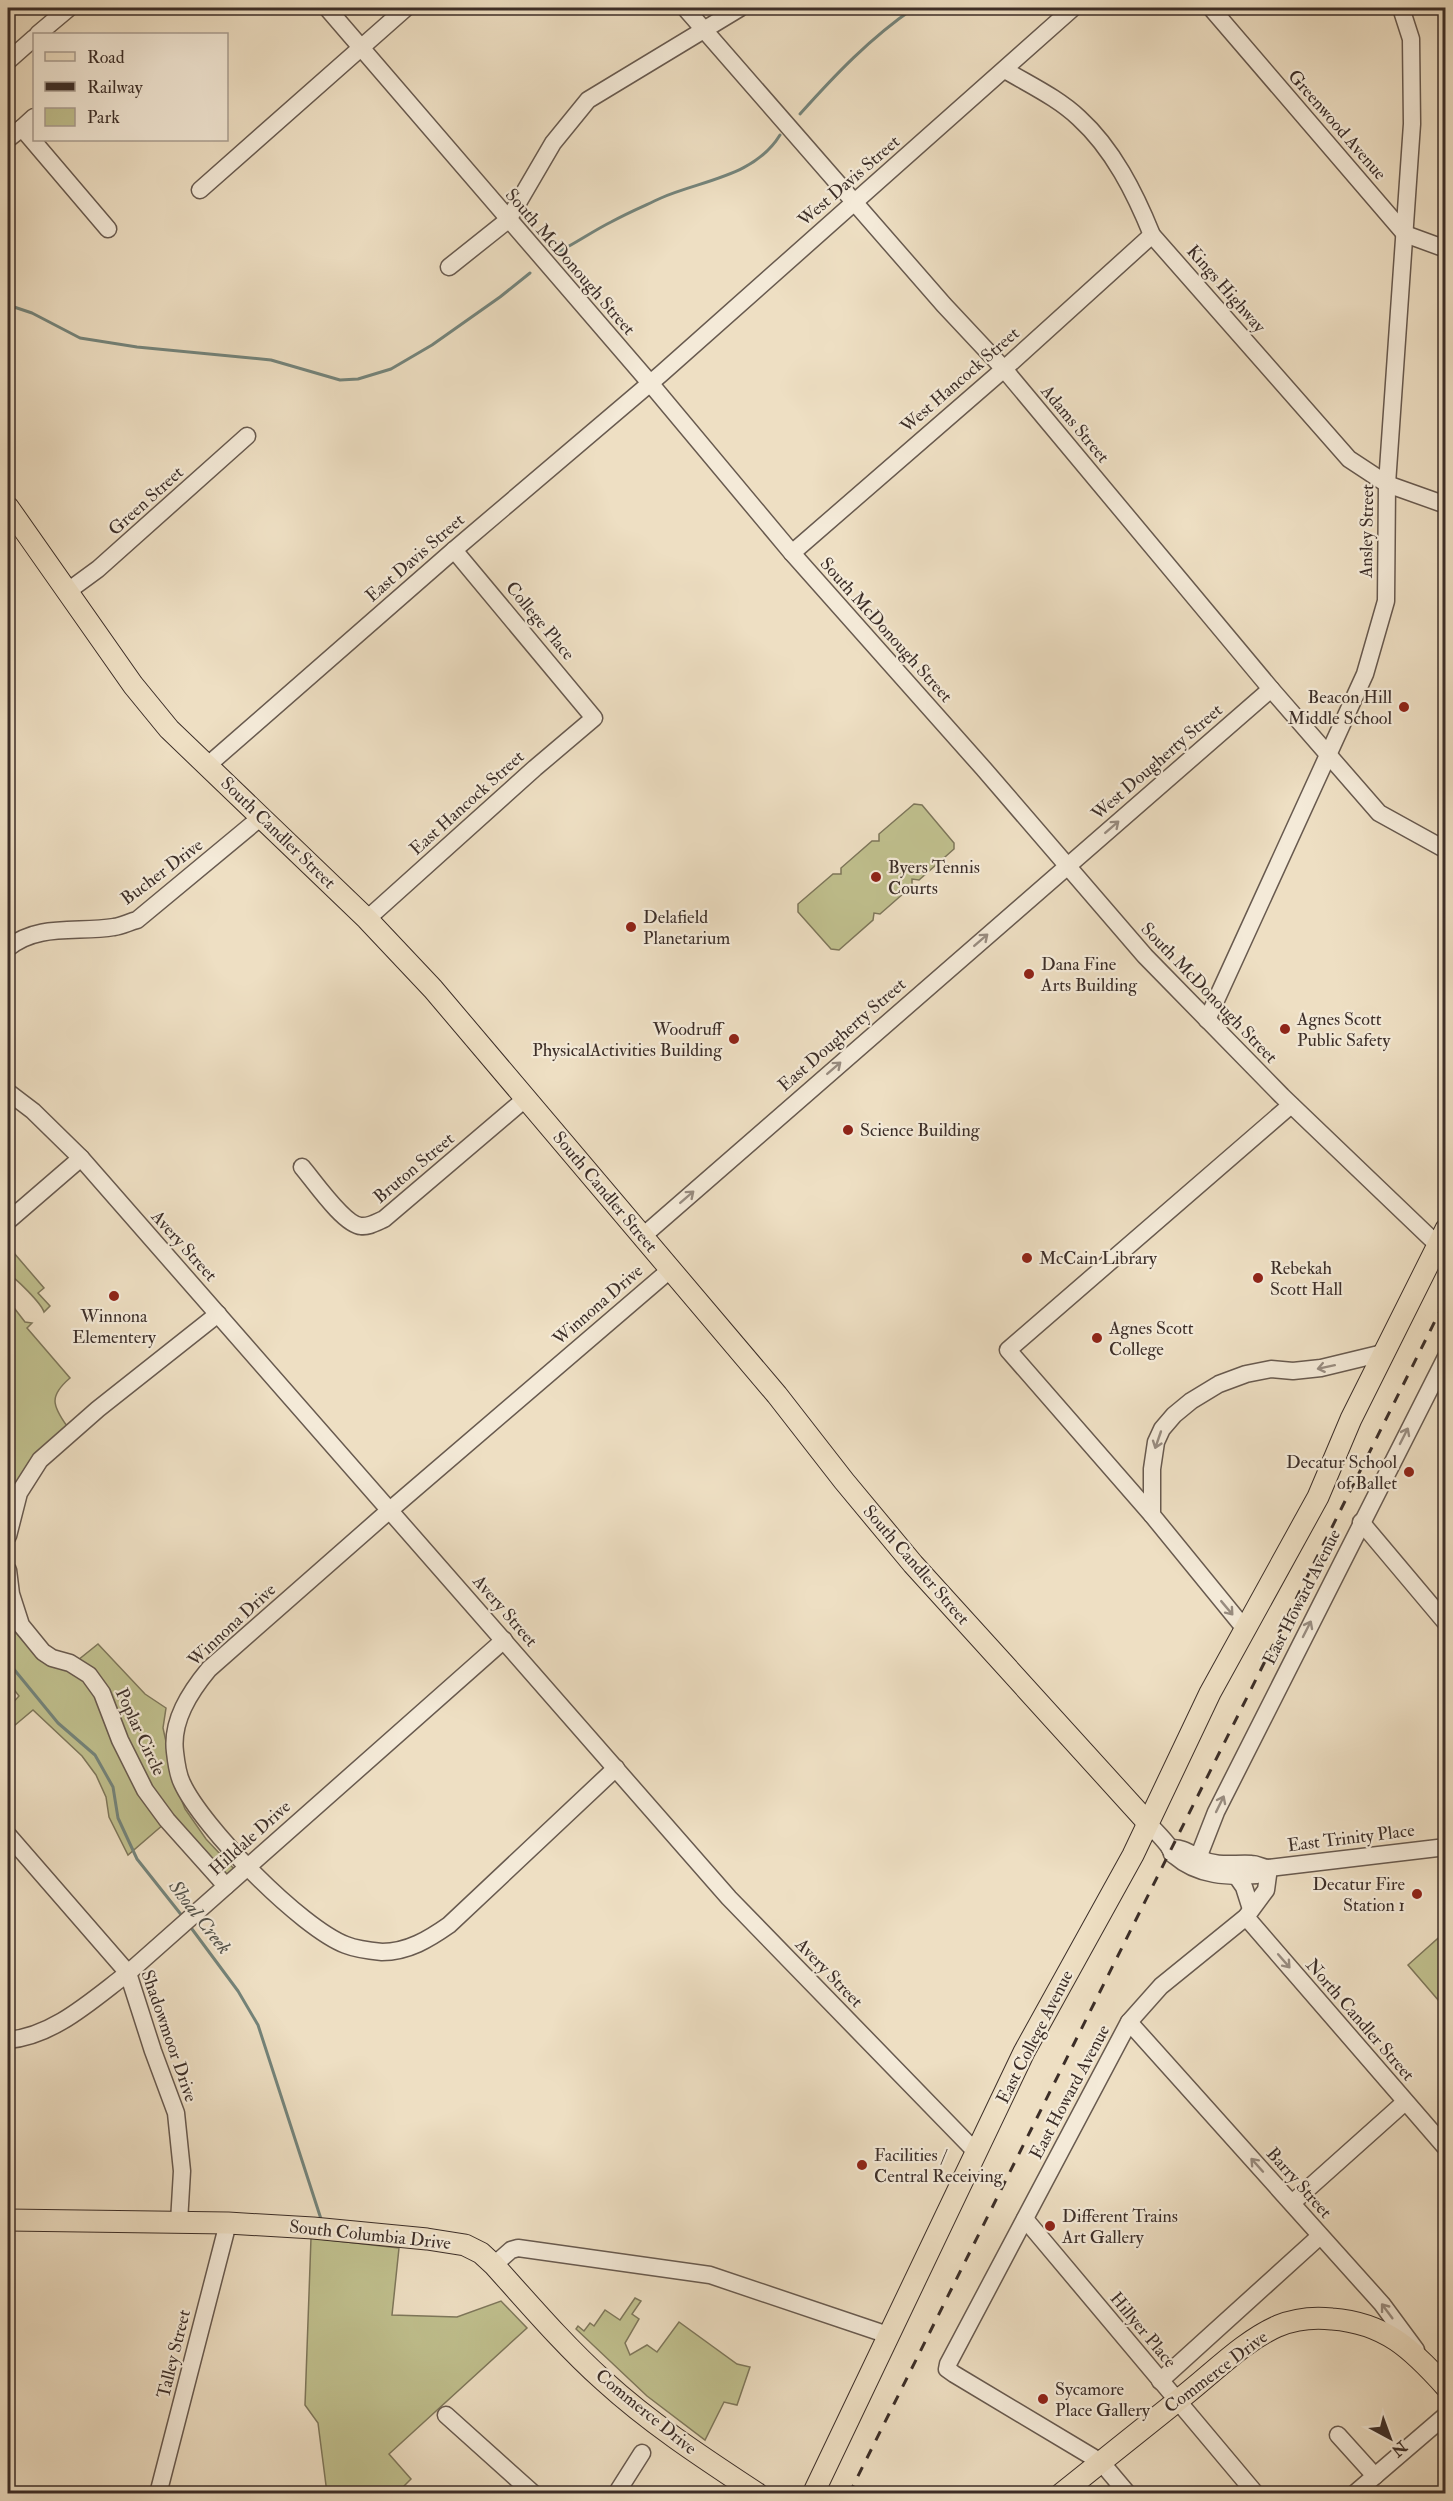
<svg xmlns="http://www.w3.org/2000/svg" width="1453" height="2501" font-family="'IM FELL Double Pica',serif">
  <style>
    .green { fill: #c0c08e; stroke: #7e775b; stroke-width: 1.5 }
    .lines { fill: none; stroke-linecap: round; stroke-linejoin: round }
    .stream { stroke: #74847b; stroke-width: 3 }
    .minor-casing { stroke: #685a4f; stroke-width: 19 }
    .major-casing { stroke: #3c2e28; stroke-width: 23 }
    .minor { stroke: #f4ead8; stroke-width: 16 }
    .major { stroke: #eedfc3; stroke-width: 21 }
    .rail { stroke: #3c2e28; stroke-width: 3; stroke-dasharray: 10 10; stroke-linecap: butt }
    .oneway { stroke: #988c80 }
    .poi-dot { fill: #8f2418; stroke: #f4ead8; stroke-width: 2 }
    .labels { text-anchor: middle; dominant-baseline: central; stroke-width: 4.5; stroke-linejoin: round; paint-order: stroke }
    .street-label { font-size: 18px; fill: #3c2e28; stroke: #f4ead8 }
    .poi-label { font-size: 18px; fill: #3c2e28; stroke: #f4ead8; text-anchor: start }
    .water-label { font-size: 20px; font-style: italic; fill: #53524a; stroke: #f4ead8 }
  </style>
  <rect width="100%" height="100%" fill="#eedfc3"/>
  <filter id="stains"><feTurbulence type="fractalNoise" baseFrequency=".00333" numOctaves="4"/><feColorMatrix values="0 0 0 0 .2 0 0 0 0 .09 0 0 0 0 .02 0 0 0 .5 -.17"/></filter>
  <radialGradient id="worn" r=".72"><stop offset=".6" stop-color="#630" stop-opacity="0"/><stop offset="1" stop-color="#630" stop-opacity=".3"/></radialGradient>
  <g class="green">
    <polygon points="914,804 922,805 954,843 954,849 919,880 912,879 912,886 880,914 874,913 873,920 839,950 831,949 798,912 798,904 833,874 841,874 841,868 872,841 879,841 879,834"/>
    <path d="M8 1246 44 1288 38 1293 50 1306 44 1312C41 1303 16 1278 8 1274Z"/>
    <path d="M8 1300 25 1322 32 1323 27 1328 70 1378C49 1396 52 1405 67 1426 37 1451 24 1466 9 1502Z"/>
    <polygon points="8,1616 11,1627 41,1661 78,1660 98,1644 145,1694 166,1708 163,1728 175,1783 185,1809 206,1839 235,1870 219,1884 164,1824 128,1855 109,1817 106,1797 96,1775 82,1756 33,1710 8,1731 8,1708 19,1696 8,1682"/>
    <polygon points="1445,1932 1445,2008 1408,1965"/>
    <polygon points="311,2238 399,2248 392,2315 457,2317 501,2301 527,2328 389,2454 411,2479 397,2493 327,2493 318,2423 305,2405"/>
    <polygon points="635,2298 641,2301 632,2314 639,2319 625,2343 630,2355 647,2345 657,2352 679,2322 737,2364 750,2367 737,2405 724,2402 705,2440 647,2396 576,2329 578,2326 584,2331 590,2323 594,2326 605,2310 620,2320"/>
  </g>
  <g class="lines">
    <g class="stream">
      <path d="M800 114C835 75 870 38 914 8"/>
      <path d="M558 252C576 243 593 231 611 222 627 213 644 206 661 198 702 180 754 177 780 135"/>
      <polyline points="8,305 32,313 80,338 137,347 271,360 340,380 358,379 391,369 432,345 500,297 530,273"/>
      <polyline points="8,1662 58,1723 95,1755 113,1787 118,1818 137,1859 183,1917"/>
      <polyline points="189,1925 238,1991 258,2025 321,2219"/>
    </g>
    <g class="minor-casing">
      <g id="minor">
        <polyline points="327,8 650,383 792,553 983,768 1145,956 1282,1096 1445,1252"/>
        <polyline points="685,8 944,305 1004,369 1271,689 1379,813 1446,850"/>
        <polyline points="1211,8 1405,234 1446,249"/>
        <polyline points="38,34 69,8"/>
        <polyline points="8,61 34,38"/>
        <path d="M1005 70C1030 85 1058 98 1079 118 1113 149 1135 193 1152 235L1349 459 1387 484 1446 505"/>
        <polyline points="22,128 34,117"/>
        <polyline points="8,139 22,128 108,229"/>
        <polyline points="200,190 406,8"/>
        <polyline points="449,267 508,220 553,143 588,100 740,8"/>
        <polyline points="792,553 1004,369 1152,235"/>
        <polyline points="68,591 98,569 247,436"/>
        <polyline points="208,765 454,550 661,374 1073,8"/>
        <polyline points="367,919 535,768 594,718 454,550"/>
        <path d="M8 948C38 923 78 933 114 927 122 926 129 922 137 920L260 818"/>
        <polyline points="1207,1020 1365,674 1386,601 1387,484 1412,124 1411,39 1401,8"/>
        <polyline points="8,1092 33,1111 81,1158 729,1898 977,2153"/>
        <path d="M302 1167C314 1181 344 1225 361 1226 369 1227 377 1222 384 1219L525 1099"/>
        <polyline points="8,1221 81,1158"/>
        <polyline points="643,1236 1271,689"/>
        <polyline points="1152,1515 1008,1350 1291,1105"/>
        <polyline points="1361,1522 1446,1623"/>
        <polyline points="8,1536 19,1493 40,1460 98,1409 218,1314"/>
        <polyline points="8,1570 11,1594 21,1625 43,1652 52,1658 70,1663 89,1675 102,1693 120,1740 145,1790 167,1820 226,1886"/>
        <polyline points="1245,1629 1152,1515 1152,1469 1156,1442 1162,1429 1174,1415 1191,1401 1219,1384 1246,1374 1271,1369 1293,1371 1321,1368 1383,1353"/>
        <path d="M616 1768 449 1925C429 1939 408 1952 382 1952 372 1951 356 1949 346 1945 301 1928 202 1827 182 1783 178 1775 176 1761 175 1752 171 1721 190 1692 209 1669L383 1516 671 1269"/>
        <path d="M1148 1823C1155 1831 1164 1839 1170 1848 1174 1855 1169 1852 1175 1856 1198 1876 1228 1877 1257 1875L1262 1868"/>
        <polyline points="8,1835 128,1973 153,2051 176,2113 182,2171 179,2222"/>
        <path d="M1170 1849C1181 1846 1191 1854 1201 1859 1218 1867 1233 1863 1252 1864 1258 1864 1262 1868 1269 1868L1446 1847"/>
        <polyline points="1198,1858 1216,1812 1446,1357"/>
        <polyline points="1237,1877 1244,1887 1251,1909"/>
        <polyline points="1246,1917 1446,2148"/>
        <polyline points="1129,2022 1382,2304 1416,2350"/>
        <path d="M8 2040C54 2036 92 2000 128 1973L504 1640"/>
        <polyline points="1292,2203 1405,2102"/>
        <polyline points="1025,2219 1256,2494"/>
        <polyline points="494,2265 511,2250 518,2248 710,2275 888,2335"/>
        <polyline points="1160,2381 1320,2236"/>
        <polyline points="446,2415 534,2494"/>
        <polyline points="1338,2435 1375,2476"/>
        <polyline points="158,2494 228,2223"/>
        <polyline points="616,2494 642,2453"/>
        <polyline points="1128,2494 1101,2462 954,2374 947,2369 948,2364 1129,2022 1161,1986 1246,1917 1266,1890 1269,1868"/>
        <polyline points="1354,2494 1446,2415"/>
      </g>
    </g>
    <g class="major-casing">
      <g id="major">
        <polyline points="8,507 133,685 169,729 367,919 433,989 777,1395 844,1481 913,1564 1148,1823"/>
        <path d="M8 2220 228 2223 313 2228 427 2239 465 2245 481 2253 494 2265C529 2304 565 2346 604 2381 651 2424 705 2459 758 2494"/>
        <polyline points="813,2494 1024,2052 1133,1855 1210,1693 1318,1497 1351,1419 1446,1229"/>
        <path d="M1061 2494C1103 2460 1145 2427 1186 2394 1215 2371 1244 2341 1278 2326 1295 2319 1314 2317 1332 2319 1385 2323 1412 2349 1446 2387"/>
      </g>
    </g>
    <use href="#minor" class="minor"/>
    <use href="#major" class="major"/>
    <polyline class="rail" points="849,2494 1446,1299"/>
  </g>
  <defs><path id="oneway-shaft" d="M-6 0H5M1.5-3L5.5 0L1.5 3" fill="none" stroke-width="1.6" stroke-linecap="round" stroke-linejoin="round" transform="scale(1.5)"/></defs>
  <g class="oneway">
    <use href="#oneway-shaft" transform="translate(1112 827) rotate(-41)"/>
    <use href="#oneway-shaft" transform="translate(981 940) rotate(-41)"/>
    <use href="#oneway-shaft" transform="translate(834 1068) rotate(-41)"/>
    <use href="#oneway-shaft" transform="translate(687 1197) rotate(-41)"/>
    <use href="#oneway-shaft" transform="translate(1326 1367) rotate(168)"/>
    <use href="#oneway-shaft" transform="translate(1404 1436) rotate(-63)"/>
    <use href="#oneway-shaft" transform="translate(1158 1440) rotate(109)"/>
    <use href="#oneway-shaft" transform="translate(1227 1608) rotate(50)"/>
    <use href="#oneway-shaft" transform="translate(1307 1629) rotate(-63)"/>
    <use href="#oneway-shaft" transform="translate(1220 1804) rotate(-64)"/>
    <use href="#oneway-shaft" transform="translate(1284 1961) rotate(49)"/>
    <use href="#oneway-shaft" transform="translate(1257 2165) rotate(-132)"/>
    <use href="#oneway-shaft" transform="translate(1387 2311) rotate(-127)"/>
  </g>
  <g class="poi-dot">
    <circle cx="1404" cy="707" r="6"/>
    <circle cx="876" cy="877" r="6"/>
    <circle cx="631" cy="927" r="6"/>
    <circle cx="1029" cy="974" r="6"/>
    <circle cx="1285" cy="1029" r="6"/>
    <circle cx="734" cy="1039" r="6"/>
    <circle cx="848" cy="1130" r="6"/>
    <circle cx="1027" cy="1258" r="6"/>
    <circle cx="1258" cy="1278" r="6"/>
    <circle cx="114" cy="1296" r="6"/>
    <circle cx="1097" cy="1338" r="6"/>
    <circle cx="1409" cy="1472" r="6"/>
    <circle cx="1417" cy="1894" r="6"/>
    <circle cx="862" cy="2165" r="6"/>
    <circle cx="1050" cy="2226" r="6"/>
    <circle cx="1043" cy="2399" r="6"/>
  </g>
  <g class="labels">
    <g class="street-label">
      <text transform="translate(1337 125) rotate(49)">Greenwood Avenue</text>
      <text transform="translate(849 181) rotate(-41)">West Davis Street</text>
      <text transform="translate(570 262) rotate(49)">South McDonough Street</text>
      <text transform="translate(1226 289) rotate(49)">Kings Highway</text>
      <text transform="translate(960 380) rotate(-41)">West Hancock Street</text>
      <text transform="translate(1075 424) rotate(50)">Adams Street</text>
      <text transform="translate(146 501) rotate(-42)">Green Street</text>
      <text transform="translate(1367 531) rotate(-89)">Ansley Street</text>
      <text transform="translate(415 558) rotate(-41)">East Davis Street</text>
      <text transform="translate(540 621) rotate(50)">College Place</text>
      <text transform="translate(886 630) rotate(48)">South McDonough Street</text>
      <text transform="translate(1157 762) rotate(-41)">West Dougherty Street</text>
      <text transform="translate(467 803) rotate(-42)">East Hancock Street</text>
      <text transform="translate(278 833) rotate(44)">South Candler Street</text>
      <text transform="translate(162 872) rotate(-37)">Bucher Drive</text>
      <text transform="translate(1209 993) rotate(46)">South McDonough Street</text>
      <text transform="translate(842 1035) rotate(-41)">East Dougherty Street</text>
      <text transform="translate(414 1168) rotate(-40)">Bruton Street</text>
      <text transform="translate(605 1192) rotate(50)">South Candler Street</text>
      <text transform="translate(184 1246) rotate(48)">Avery Street</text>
      <text transform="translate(598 1305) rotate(-41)">Winnona Drive</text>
      <text transform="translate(916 1565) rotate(49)">South Candler Street</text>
      <text transform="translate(1302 1597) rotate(-63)">East Howard Avenue</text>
      <text transform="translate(505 1611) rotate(49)">Avery Street</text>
      <text transform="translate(232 1625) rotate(-43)">Winnona Drive</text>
      <text transform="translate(140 1732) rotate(65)">Poplar Circle</text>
      <text transform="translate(250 1838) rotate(-42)">Hilldale Drive</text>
      <text transform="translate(1351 1838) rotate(-7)">East Trinity Place</text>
      <text transform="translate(829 1973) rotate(46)">Avery Street</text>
      <text transform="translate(1360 2020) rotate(49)">North Candler Street</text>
      <text transform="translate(169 2036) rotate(71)">Shadowmoor Drive</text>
      <text transform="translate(1035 2037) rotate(-63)">East College Avenue</text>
      <text transform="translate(1070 2092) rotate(-62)">East Howard Avenue</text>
      <text transform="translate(1299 2183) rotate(48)">Barry Street</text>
      <text transform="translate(370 2235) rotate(6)">South Columbia Drive</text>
      <text transform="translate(1143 2330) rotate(50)">Hillyer Place</text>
      <text transform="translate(174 2354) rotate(-76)">Talley Street</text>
      <text transform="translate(1216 2372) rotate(-37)">Commerce Drive</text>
      <text transform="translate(646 2412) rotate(39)">Commerce Drive</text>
    </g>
    <g class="poi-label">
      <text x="1392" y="697" text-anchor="end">Beacon Hill<tspan x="1392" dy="21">Middle School</tspan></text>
      <text x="888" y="867">Byers Tennis<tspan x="888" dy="21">Courts</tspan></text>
      <text x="643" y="917">Delafield<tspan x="643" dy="21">Planetarium</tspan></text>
      <text x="1041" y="964">Dana Fine<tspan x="1041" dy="21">Arts Building</tspan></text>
      <text x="1297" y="1019">Agnes Scott<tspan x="1297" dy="21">Public Safety</tspan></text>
      <text x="722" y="1029" text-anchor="end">Woodruff<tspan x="722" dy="21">PhysicalActivities Building</tspan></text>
      <text x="860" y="1130">Science Building</text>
      <text x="1039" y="1258">McCain Library</text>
      <text x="1270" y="1268">Rebekah<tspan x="1270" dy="21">Scott Hall</tspan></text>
      <text x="114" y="1316" text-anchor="middle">Winnona<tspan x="114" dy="21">Elementery</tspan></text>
      <text x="1109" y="1328">Agnes Scott<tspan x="1109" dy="21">College</tspan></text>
      <text x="1397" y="1462" text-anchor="end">Decatur School<tspan x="1397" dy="21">of Ballet</tspan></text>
      <text x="1405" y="1884" text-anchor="end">Decatur Fire<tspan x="1405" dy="21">Station 1</tspan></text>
      <text x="874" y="2155">Facilities /<tspan x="874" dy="21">Central Receiving</tspan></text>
      <text x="1062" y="2216">Different Trains<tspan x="1062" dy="21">Art Gallery</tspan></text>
      <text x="1055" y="2389">Sycamore<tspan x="1055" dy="21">Place Gallery</tspan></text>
    </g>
    <g class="water-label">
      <text transform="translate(200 1917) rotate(52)">Shoal Creek</text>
    </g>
  </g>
  <rect width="1453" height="2501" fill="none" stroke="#eedfc3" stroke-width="30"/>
  <rect x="9" y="9" width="1435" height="2483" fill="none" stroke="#3c2e28" stroke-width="3"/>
  <rect x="15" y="15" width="1423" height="2471" fill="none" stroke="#3c2e28" stroke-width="1.5"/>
  <rect x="33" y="33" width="195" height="108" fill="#f4ead8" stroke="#aa9f92" stroke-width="1.5"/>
  <rect x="45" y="52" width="30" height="9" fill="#eedfc3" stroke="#aa9f92" stroke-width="1.5"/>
  <text x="87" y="63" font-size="18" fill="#3c2e28">Road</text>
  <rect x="45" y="82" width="30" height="9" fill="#3c2e28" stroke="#aa9f92" stroke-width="1.5"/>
  <text x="87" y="93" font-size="18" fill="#3c2e28">Railway</text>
  <rect x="45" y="108" width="30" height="18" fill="#c0c08e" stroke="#aa9f92" stroke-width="1.5"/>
  <text x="87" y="123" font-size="18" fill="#3c2e28">Park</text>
  <g transform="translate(1390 2438) rotate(139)" stroke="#f4ead8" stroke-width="4.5" paint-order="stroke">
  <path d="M0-4.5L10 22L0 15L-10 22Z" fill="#3c2e28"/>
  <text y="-9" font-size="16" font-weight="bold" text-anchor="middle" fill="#3c2e28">N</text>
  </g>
  <rect width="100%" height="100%" filter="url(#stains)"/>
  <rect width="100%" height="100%" fill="url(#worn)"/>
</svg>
